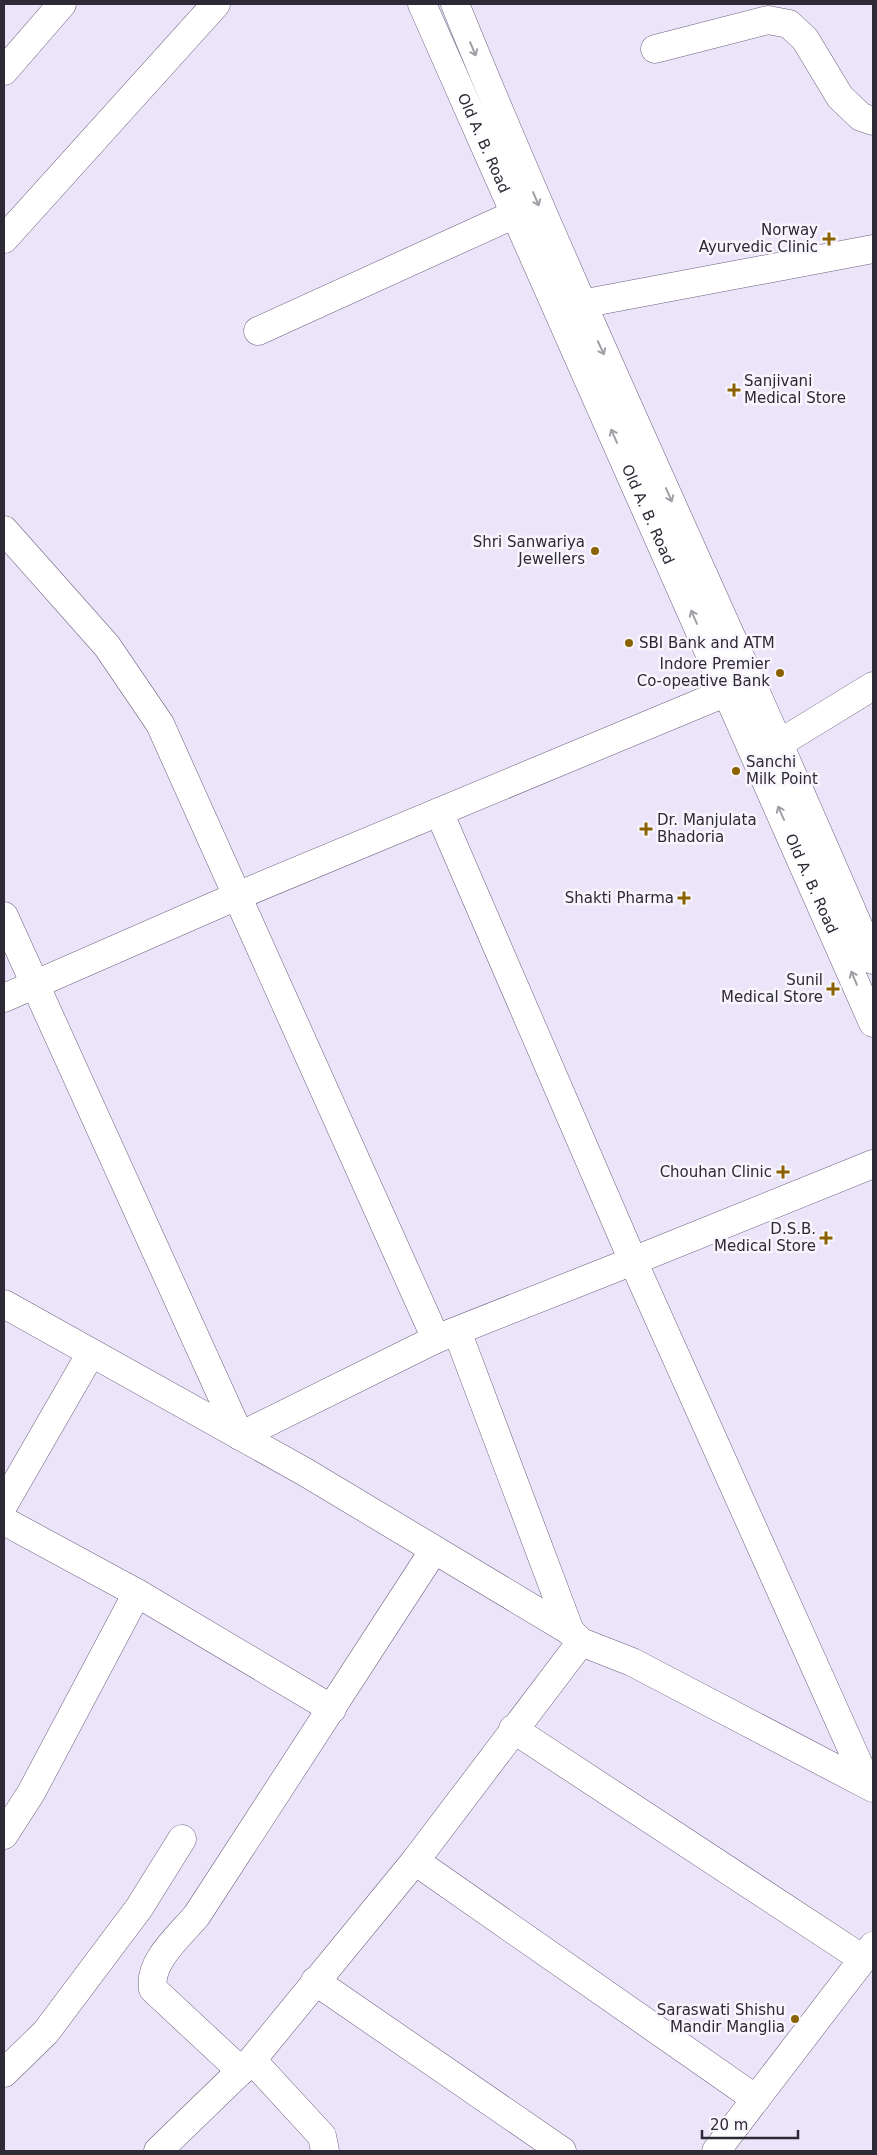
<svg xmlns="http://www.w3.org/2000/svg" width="877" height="2155" font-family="'DejaVu Sans',sans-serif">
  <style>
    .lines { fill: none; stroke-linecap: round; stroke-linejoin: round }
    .minor-casing { stroke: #6a5f7d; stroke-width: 29 }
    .major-casing { stroke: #6a5f7d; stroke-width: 29 }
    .minor { stroke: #fff; stroke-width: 28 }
    .major { stroke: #fff; stroke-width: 28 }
    .oneway { stroke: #a09fa5 }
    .poi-dot { fill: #8a6201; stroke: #f8f5fc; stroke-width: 2 }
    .labels { text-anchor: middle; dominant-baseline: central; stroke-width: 5; stroke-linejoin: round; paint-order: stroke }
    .street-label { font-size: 15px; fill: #2d2936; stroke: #f8f5fc }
    .poi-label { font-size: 15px; fill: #2d2936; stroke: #f8f5fc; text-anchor: end }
  </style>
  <rect width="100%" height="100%" fill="#ece5fa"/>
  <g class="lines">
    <g class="minor-casing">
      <g id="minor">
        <polyline points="655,49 768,20 789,24 805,39 840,97 861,117 873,121"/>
        <polyline points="4,71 62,4"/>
        <polyline points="4,239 216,4"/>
        <polyline points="258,331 515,214"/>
        <polyline points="4,530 107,646 160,724 436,1339 633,1261 439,812"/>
        <polyline points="780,743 873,686"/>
        <polyline points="4,916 240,1436 436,1339"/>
        <polyline points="4,998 237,896 727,692"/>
        <polyline points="4,1304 305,1472 570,1631 581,1642 632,1662 873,1788"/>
        <polyline points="457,1331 570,1631"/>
        <polyline points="4,1504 91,1353"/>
        <polyline points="4,1521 137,1593 332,1709"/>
        <polyline points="513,1729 863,1959"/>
        <polyline points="868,1785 633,1261 873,1164"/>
        <polyline points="4,1835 31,1793 137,1593"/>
        <polyline points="415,1861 756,2099"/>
        <polyline points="315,1981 562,2151"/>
        <polyline points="252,2060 322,2136 325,2151"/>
        <path d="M241 2071 153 1989C148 1961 181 1935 197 1915L434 1550"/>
        <polyline points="4,2073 46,2032 139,1908 182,1839"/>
        <polyline points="158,2151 252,2060 415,1861 581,1642"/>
        <polyline points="716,2151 873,1946"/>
      </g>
    </g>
    <g class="major-casing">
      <g id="major">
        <path id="s1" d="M422 4 873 1023"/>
        <path d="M455 4C586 326 737 640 873 960"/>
        <polyline points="564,304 581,304 873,249"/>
      </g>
    </g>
    <use href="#minor" class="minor"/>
    <use href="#major" class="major"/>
  </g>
  <defs><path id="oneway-shaft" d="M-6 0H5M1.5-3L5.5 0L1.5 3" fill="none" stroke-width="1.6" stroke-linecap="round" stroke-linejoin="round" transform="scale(1.25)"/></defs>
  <g class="oneway">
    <use href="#oneway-shaft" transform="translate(473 49) rotate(67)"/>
    <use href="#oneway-shaft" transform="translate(536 199) rotate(67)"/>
    <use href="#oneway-shaft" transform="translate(601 348) rotate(65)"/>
    <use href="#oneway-shaft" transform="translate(614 436) rotate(-114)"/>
    <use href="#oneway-shaft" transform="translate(669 495) rotate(66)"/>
    <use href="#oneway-shaft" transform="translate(694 617) rotate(-114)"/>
    <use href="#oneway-shaft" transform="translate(781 813) rotate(-114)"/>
    <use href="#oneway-shaft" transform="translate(854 978) rotate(-113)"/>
  </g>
  <g class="poi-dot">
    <path d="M826.5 231.5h5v5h5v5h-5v5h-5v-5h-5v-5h5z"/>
    <path d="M731.5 382.5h5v5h5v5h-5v5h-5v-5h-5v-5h5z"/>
    <circle cx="595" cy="551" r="5"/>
    <circle cx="629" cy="643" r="5"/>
    <circle cx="780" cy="673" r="5"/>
    <circle cx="736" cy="771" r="5"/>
    <path d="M643.5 821.5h5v5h5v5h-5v5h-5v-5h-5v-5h5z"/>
    <path d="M681.5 890.5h5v5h5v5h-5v5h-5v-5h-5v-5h5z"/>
    <path d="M830.5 981.5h5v5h5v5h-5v5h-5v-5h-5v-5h5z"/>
    <path d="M780.5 1164.5h5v5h5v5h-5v5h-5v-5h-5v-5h5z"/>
    <path d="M823.5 1230.5h5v5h5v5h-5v5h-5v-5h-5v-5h5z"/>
    <circle cx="795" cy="2019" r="5"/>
  </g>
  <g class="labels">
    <g class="street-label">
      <text stroke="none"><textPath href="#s1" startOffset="152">Old A. B. Road</textPath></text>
      <text stroke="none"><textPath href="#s1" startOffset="558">Old A. B. Road</textPath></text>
      <text stroke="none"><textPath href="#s1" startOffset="962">Old A. B. Road</textPath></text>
    </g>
    <g class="poi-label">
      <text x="818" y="230">Norway<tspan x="818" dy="17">Ayurvedic Clinic</tspan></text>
      <text x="744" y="381" text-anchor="start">Sanjivani<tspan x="744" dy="17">Medical Store</tspan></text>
      <text x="585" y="542">Shri Sanwariya<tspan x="585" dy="17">Jewellers</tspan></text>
      <text x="639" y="643" text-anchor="start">SBI Bank and ATM</text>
      <text x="770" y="664">Indore Premier<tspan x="770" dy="17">Co-opeative Bank</tspan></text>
      <text x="746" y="762" text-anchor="start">Sanchi<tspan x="746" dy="17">Milk Point</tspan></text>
      <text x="657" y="820" text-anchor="start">Dr. Manjulata<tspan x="657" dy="17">Bhadoria</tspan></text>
      <text x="674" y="898">Shakti Pharma</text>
      <text x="823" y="980">Sunil<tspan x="823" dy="17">Medical Store</tspan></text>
      <text x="772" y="1172">Chouhan Clinic</text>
      <text x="816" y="1229">D.S.B.<tspan x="816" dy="17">Medical Store</tspan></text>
      <text x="785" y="2010">Saraswati Shishu<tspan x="785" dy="17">Mandir Manglia</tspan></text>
    </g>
  </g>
  <rect width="877" height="2155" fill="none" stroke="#2d2936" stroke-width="10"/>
  <path d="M702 2130v8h96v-8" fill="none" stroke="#2d2936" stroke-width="2.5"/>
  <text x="710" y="2130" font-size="15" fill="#2d2936" stroke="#f8f5fc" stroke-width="4" paint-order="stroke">20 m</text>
</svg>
